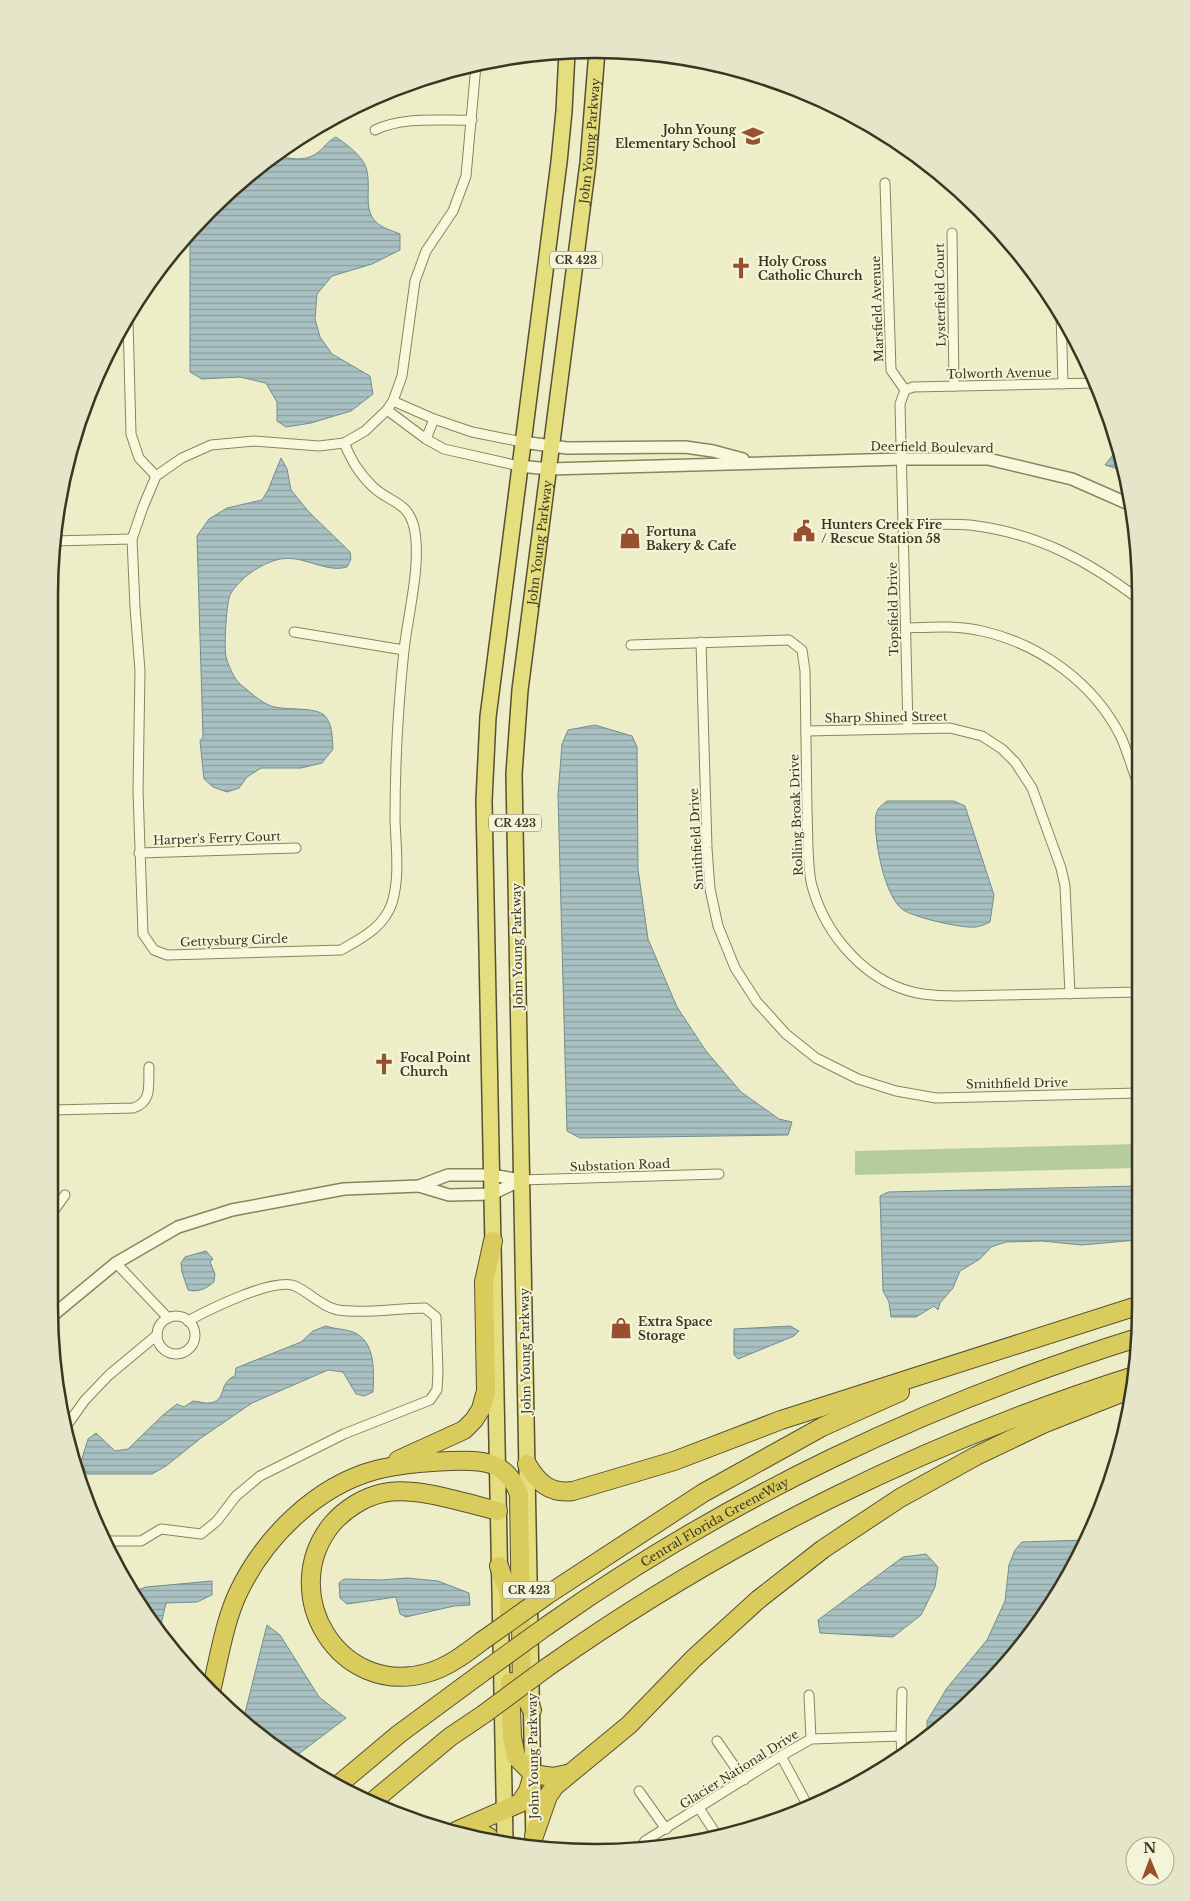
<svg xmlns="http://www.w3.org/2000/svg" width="1190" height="1901" font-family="'Libre Baskerville',serif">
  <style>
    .green { fill: #b7cc9c }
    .water { fill: url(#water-rules); stroke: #708e91 }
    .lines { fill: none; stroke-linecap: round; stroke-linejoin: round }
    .minor-casing { stroke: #8a845d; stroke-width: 11 }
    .tertiary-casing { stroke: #8a845d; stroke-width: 14 }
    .trunk-casing { stroke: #585031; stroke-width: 18 }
    .motorway-casing { stroke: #585031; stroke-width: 20 }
    .minor { stroke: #f8f9dc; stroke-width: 9 }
    .tertiary { stroke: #f8f9dc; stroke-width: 11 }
    .trunk { stroke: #e4de7f; stroke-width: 15 }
    .motorway { stroke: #dacc5c; stroke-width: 18 }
    .motorway-bridge-casing { stroke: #585031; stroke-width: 20; stroke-linecap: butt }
    .motorway-bridge { stroke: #dacc5c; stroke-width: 18 }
    .labels { text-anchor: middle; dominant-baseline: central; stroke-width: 4; stroke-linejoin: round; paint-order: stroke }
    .shield { fill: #f4f5d8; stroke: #726f58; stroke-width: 1 }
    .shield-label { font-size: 11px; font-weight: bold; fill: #3b3621 }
    .poi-label { font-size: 12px; font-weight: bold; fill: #3b3621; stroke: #f4f5d8; text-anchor: start }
    .street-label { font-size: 12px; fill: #3b3621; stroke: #f4f5d8 }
    .rim { fill: none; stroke: #3b3621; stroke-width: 2.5 }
  </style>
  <defs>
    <pattern id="water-rules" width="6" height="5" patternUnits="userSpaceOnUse" patternTransform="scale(1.25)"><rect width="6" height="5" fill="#a9c1c2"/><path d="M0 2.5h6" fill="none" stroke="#8b9e9d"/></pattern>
  </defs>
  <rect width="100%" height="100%" fill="#edeec8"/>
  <polygon class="green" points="1138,1144 1137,1168 855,1175 855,1151"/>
  <g class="water">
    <path d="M336 137C346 144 358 153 364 163 374 181 361 208 376 222 382 228 393 231 400 234V250L372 264 332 276 317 294 315 319 320 337 332 354 370 376 373 394 351 411 311 423 286 427 277 421V402L266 383 240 377 202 379 190 372V237L193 229 235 184 275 155C293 159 306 163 321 150 326 145 329 140 336 137Z"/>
    <polygon points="1115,452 1123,456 1125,471 1105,465"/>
    <path d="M281 458 287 469 291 490 308 511 350 552 351 559 347 567C323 574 301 551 273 561 256 567 241 578 231 593 226 600 224 648 226 657 228 664 234 679 240 684 249 691 260 702 271 706 286 711 316 706 325 716 333 725 332 738 333 749L322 763 301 768H261L247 777 239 788 227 792 213 787 204 779 200 741 203 737 197 536 209 519 227 508 262 500 268 490Z"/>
    <polygon points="595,725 632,736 637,747 638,869 648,939 677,1007 706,1051 741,1092 779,1119 792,1122 788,1135 580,1138 567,1131 558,795 562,744 568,730"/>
    <path d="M887 801H954L965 806 994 895 990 922C986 924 981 926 976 927 964 929 911 917 902 909 884 895 873 837 876 815 877 808 882 805 887 801Z"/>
    <polygon points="1137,1186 1137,1240 1082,1245 1042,1241 1006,1242 991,1247 980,1259 960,1271 953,1288 940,1303 938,1310 934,1306 916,1317 891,1317 889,1302 883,1291 880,1196 888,1192"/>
    <path d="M206 1251 213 1259 210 1262 215 1274 214 1282C207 1288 198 1293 188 1290L182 1272 181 1263 185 1257Z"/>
    <path d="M326 1326C334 1329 345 1329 353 1332 376 1341 374 1372 373 1392L364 1396 356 1394 343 1372 328 1370 252 1403 201 1438 166 1466 152 1474H87L81 1462 88 1439 96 1433 115 1451 128 1449 163 1415 177 1404 184 1407 193 1401C199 1401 204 1404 209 1403 227 1402 218 1382 235 1376L236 1368 301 1342 313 1331Z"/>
    <polygon points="790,1326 799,1331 794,1336 738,1359 734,1355 734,1329"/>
    <polygon points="1085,1540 1028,1639 955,1716 929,1737 927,1736 927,1721 947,1688 987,1640 1005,1601 1009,1565 1015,1550 1022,1542"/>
    <polygon points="926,1554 938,1567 935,1587 921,1615 893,1637 820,1633 818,1620 903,1557"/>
    <polygon points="407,1578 438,1581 469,1593 470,1605 454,1606 406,1617 400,1614 396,1597 347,1604 340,1598 339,1583 344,1579 381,1580"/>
    <polygon points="212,1581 212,1595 197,1602 166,1603 159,1633 141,1610 132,1592 146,1587"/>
    <polygon points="267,1625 280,1635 319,1697 346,1718 292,1759 262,1739 243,1721"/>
  </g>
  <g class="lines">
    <g class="minor-casing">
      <g id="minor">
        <path d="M375 130C404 116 440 121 472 120"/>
        <polyline points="885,183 891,370 905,390"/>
        <polyline points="952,233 954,386"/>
        <polyline points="1061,313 1063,384"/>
        <polyline points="128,320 131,434 139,458 156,476"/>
        <polyline points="905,390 900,404 908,728"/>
        <polyline points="905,390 913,387 1094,383"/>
        <polyline points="393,401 434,419 472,432 522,442"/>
        <polyline points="387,410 426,439 444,449 519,466"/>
        <polyline points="426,439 434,419"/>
        <path d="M344 443C352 461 358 472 372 486 389 503 407 500 414 527 422 563 408 613 404 650 398 707 395 763 395 820 396 847 400 877 392 903 384 927 362 938 341 950L167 955 154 950 143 934 138 791 140 671 135 607 132 539 143 507 156 476 182 458 211 445 254 441 319 446 344 443 365 431 387 410 393 401 402 376 415 281 426 251 453 211 466 176 476 65"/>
        <path d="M904 525C926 525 948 523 970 525 1037 533 1087 560 1140 600"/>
        <polyline points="53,541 132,539"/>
        <path d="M906 628C932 627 957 625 982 631 1040 644 1094 683 1121 737 1128 753 1133 771 1139 787"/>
        <polyline points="294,632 404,650"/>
        <polyline points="701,642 707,848 710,889 718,926 735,968 757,1002 786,1034 816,1058 858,1079 896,1091 936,1098 1138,1093"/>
        <path d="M631 645 789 640 802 650 805 671C806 718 806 764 807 811 808 831 807 868 812 886 826 937 869 986 923 994 949 998 976 995 1002 995 1048 994 1093 993 1138 992"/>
        <polyline points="806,731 950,728 982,736 1002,749 1015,762 1032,788 1061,868 1065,886 1070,994"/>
        <polyline points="139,853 296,848"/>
        <path d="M53 1110 133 1108C153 1102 148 1084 149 1067"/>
        <polyline points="521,1180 719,1174"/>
        <polyline points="53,1212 65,1195"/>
        <polyline points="116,1263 168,1318"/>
        <circle cx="176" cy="1335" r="19"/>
        <polyline points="65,1428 85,1400 109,1375 157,1335"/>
        <path d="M107 1541H141L161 1529 201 1534 217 1521 236 1496 260 1476 344 1434 430 1400 437 1390 438 1371 436 1317 425 1308C397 1308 365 1314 338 1310 322 1307 309 1292 295 1286 274 1277 208 1310 188 1321"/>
        <polyline points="809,1695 811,1739"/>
        <polyline points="901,1736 902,1692"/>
        <polyline points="717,1741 744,1780"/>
        <polyline points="781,1756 809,1808"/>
        <polyline points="639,1791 666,1829"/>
        <polyline points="699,1808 718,1837"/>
        <polyline points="640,1848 645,1841 781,1756 811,1739 901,1736 902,1757"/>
      </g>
    </g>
    <g class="tertiary-casing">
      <g id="tertiary">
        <polyline points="522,442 567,448 685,447 713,451 743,459"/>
        <polyline points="519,466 549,469 901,459 988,459 1072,479 1131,505"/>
        <polyline points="419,1186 449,1195 492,1194 521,1180"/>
        <polyline points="53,1315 116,1263 178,1227 232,1210 344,1189 419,1186 448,1175 491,1175 521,1180"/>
      </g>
    </g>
    <g class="trunk-casing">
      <g id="trunk">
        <polyline points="505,1840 484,801 488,717 559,162 564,111 567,52"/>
        <path id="s1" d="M534 1846 514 774 520 690 588 163 597 51"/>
      </g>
    </g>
    <g class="motorway-casing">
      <g id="motorway">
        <polyline points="398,1460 464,1430 474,1420 481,1409 486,1391 484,1282 493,1241"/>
        <path d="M527 1464C538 1483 550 1494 573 1491L674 1461 781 1420 1137 1306"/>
        <polyline points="499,1566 509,1595 509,1616"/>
        <polyline points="547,1595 703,1493 822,1427 900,1392"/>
        <path id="s2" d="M548 1625C726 1499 929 1403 1137 1338"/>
        <path d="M482 1641C465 1654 448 1667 427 1673 339 1698 276 1593 332 1524 345 1509 364 1497 383 1493 416 1486 465 1503 498 1511"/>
        <path d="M549 1666C728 1540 928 1441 1137 1375"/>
        <polyline points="510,1682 512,1737 516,1757 533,1774 553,1777 567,1774"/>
        <path d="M211 1691C219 1659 224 1623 238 1593 264 1538 316 1486 376 1470 400 1464 426 1462 451 1461 482 1460 506 1460 519 1494L522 1690 532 1710"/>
        <polyline points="337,1786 399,1734 483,1672"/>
        <polyline points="372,1802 450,1737 484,1714"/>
        <polyline points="456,1831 520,1803 528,1791 533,1774"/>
        <polyline points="459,1831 479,1832 489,1837"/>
        <polyline points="534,1836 548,1796 555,1786 629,1725 693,1659 759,1599 823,1549 900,1498 976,1456 1043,1424 1134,1388"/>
      </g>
    </g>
    <use href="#minor" class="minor"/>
    <use href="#tertiary" class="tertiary"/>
    <use href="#trunk" class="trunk"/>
    <use href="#motorway" class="motorway"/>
    <g class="motorway-bridge-casing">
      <g id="motorway-bridge">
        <polyline points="482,1641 547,1595"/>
        <polyline points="483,1672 548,1625"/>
        <polyline points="484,1714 549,1666"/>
      </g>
    </g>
    <use href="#motorway-bridge" class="motorway-bridge"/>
  </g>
  <defs>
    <g id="school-bare" transform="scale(1.725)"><path d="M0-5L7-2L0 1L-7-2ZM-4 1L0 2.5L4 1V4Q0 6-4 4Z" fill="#98502e" stroke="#f4f5d8" stroke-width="2.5" paint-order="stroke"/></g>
    <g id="church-bare" transform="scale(1.725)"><path d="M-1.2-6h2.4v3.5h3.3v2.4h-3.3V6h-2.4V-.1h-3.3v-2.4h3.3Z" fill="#98502e" stroke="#f4f5d8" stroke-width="2.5" paint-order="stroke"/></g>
    <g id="civic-bare" transform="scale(1.725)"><path d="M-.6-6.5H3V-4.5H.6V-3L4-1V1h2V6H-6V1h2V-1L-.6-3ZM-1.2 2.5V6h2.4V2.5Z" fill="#98502e" stroke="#f4f5d8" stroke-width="2.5" paint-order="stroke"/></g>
    <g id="shop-bare" transform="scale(1.725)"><path d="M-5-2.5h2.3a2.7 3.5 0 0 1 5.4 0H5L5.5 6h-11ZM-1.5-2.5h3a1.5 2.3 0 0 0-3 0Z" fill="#98502e" stroke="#f4f5d8" stroke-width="2.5" paint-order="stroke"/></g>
  </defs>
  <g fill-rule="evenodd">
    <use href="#school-bare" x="753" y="136"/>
    <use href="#church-bare" x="741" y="268"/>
    <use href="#civic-bare" x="804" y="531"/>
    <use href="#shop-bare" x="630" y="538"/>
    <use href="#church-bare" x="384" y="1064"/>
    <use href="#shop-bare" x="621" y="1328"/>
  </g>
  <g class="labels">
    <g class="shield">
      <rect x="550" y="251.5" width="52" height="17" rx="4"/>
      <rect x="489" y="814.5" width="52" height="17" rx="4"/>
      <rect x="503" y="1581.5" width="52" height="17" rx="4"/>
    </g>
    <g class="shield-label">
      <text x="576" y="260">CR 423</text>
      <text x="515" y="823">CR 423</text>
      <text x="529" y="1590">CR 423</text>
    </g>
    <g class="poi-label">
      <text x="736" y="129" text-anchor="end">John Young<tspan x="736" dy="14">Elementary School</tspan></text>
      <text x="758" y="261">Holy Cross<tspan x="758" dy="14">Catholic Church</tspan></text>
      <text x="821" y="524">Hunters Creek Fire<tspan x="821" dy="14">/ Rescue Station 58</tspan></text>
      <text x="646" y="531">Fortuna<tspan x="646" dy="14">Bakery &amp; Cafe</tspan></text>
      <text x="400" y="1057">Focal Point<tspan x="400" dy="14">Church</tspan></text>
      <text x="638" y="1321">Extra Space<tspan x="638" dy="14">Storage</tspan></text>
    </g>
    <g class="street-label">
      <text stroke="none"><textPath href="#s1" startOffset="1710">John Young Parkway</textPath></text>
      <text transform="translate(940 295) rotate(-91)">Lysterfield Court</text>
      <text transform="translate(877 309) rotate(-92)">Marsfield Avenue</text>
      <text transform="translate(999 373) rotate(-1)">Tolworth Avenue</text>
      <text transform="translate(932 447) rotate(1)">Deerfield Boulevard</text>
      <text stroke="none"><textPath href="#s1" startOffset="1305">John Young Parkway</textPath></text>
      <text transform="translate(893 609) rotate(-91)">Topsfield Drive</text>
      <text transform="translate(886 717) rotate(-1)">Sharp Shined Street</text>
      <text transform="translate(796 815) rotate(-92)">Rolling Broak Drive</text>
      <text transform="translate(217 838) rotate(-2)">Harper's Ferry Court</text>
      <text transform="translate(696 839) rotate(-93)">Smithfield Drive</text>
      <text transform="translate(234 940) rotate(-2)">Gettysburg Circle</text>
      <text transform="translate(517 946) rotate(-91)">John Young Parkway</text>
      <text transform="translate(1017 1083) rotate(-1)">Smithfield Drive</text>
      <text transform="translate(620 1165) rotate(-2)">Substation Road</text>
      <text transform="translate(525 1351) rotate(-91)">John Young Parkway</text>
      <text stroke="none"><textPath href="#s2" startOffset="196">Central Florida GreeneWay</textPath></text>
      <text transform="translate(533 1756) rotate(-91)">John Young Parkway</text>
      <text transform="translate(739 1769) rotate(-32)">Glacier National Drive</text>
    </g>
  </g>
  <path d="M0 0H1190V1901H0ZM595 58H595A537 537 0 0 1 1132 595V1307A537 537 0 0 1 595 1844H595A537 537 0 0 1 58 1307V595A537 537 0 0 1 595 58Z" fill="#e5e6c9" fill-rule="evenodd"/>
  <path class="rim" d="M595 58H595A537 537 0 0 1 1132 595V1307A537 537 0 0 1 595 1844H595A537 537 0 0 1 58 1307V595A537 537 0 0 1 595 58Z"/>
  <g transform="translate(1150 1861) rotate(359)"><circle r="24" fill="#f4f5d8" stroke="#aaa98f"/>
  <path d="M0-4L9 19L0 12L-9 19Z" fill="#98502e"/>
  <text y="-8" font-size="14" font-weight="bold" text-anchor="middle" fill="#3b3621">N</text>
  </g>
</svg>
